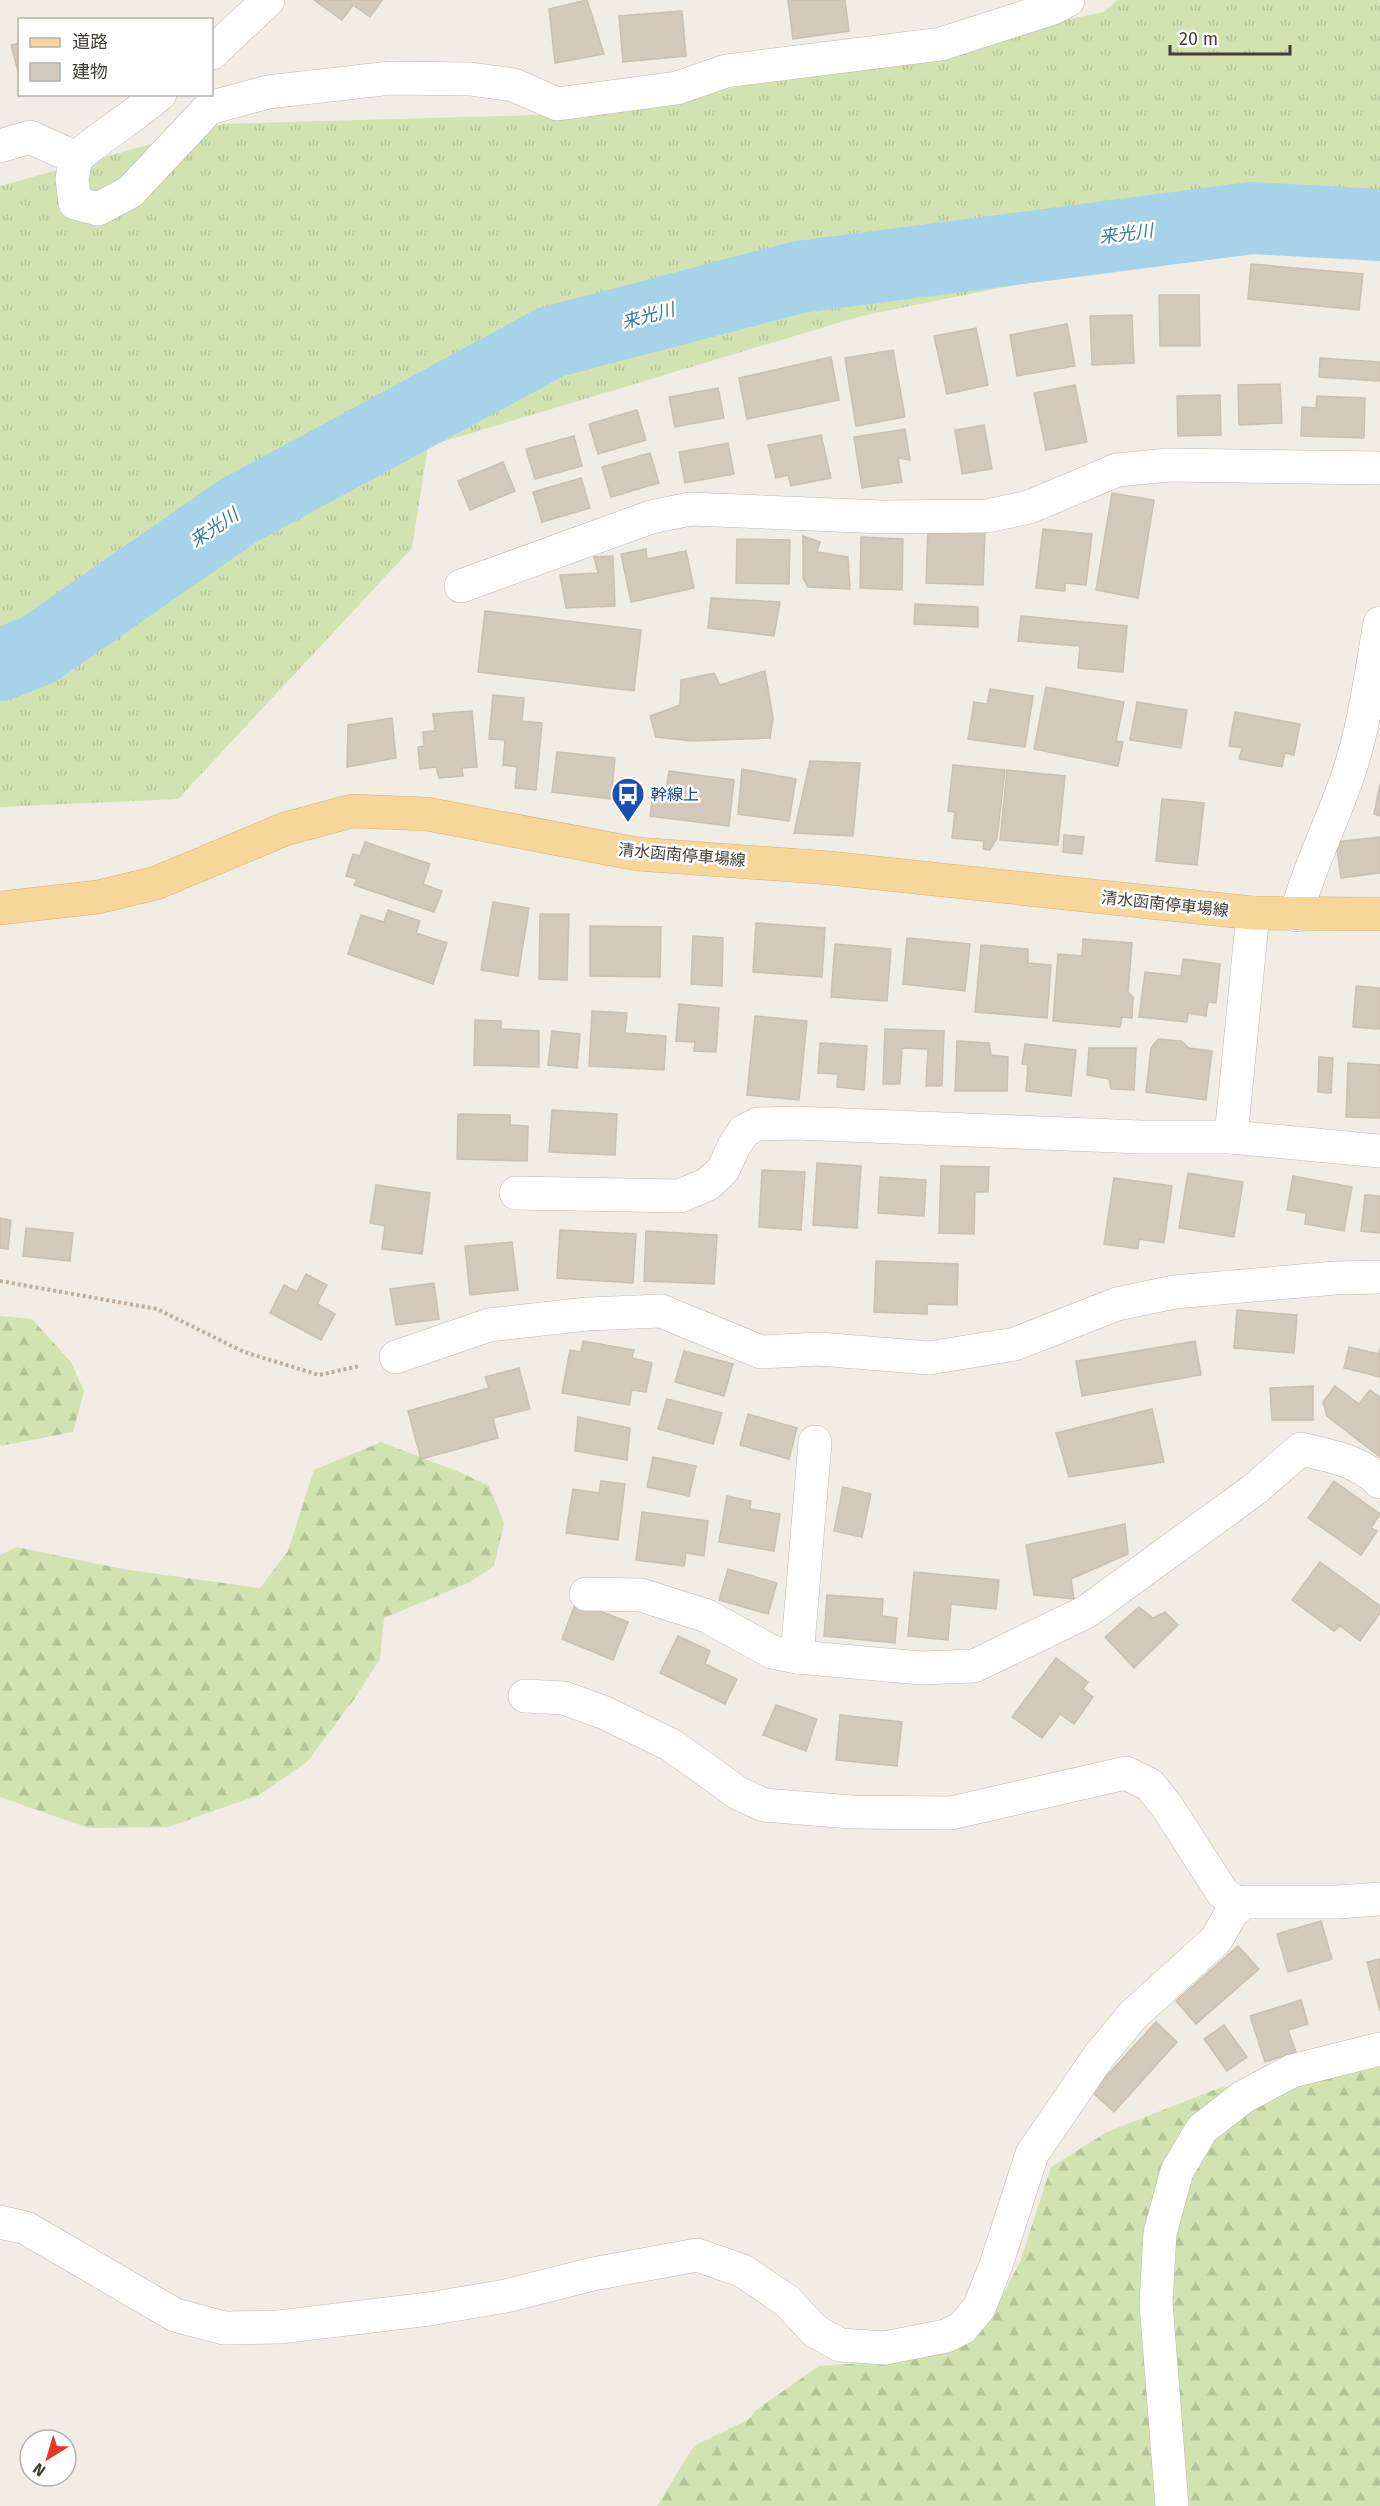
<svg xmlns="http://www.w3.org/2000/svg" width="1380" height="2506" font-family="'Fira Sans','Noto Sans JP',sans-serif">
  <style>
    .grass { fill: url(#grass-tufts) }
    .forest { fill: url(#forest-firs) }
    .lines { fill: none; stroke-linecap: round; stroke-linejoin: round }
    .river { stroke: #a6d3ea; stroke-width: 72 }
    .building { fill: #d2c8bc; stroke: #ccbfb0; stroke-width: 1.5 }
    .minor-casing { stroke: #bfb7ac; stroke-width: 34 }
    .major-casing { stroke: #dab16b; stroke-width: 34 }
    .path { stroke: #bdae9b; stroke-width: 4; stroke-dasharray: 3 3; stroke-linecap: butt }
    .minor { stroke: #fff; stroke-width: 33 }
    .major { stroke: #f6d699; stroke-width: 33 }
    .labels { text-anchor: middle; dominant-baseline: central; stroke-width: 5; stroke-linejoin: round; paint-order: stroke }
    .transit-label { font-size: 16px; fill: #164399; stroke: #fff; text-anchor: start }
    .street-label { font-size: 16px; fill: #433d35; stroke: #fff }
    .water-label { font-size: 18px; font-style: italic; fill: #357a9f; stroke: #fff }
  </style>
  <defs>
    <pattern id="grass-tufts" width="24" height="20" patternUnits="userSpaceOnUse" patternTransform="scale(1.5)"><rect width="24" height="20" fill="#d0e3b1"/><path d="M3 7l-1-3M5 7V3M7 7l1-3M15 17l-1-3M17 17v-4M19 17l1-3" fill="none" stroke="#b4c499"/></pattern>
    <pattern id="forest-firs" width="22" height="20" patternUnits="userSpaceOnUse" patternTransform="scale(1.5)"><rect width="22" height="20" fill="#d0e3b1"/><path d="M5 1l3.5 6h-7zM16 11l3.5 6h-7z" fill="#b4c499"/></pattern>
  </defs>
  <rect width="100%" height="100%" fill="#f1ede5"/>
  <polygon class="grass" points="1117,0 1380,0 1380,247 1263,235 861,316 428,446 412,548 178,799 0,807 0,186 223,124 610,113 1104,12"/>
  <g class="forest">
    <polygon points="0,1316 32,1319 71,1362 84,1391 73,1432 0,1446"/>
    <polygon points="381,1442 457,1471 489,1486 504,1523 494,1566 468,1583 384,1618 380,1659 355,1698 307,1762 259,1795 168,1827 89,1828 0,1797 0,1555 17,1547 122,1569 260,1588 288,1551 314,1470"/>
    <polygon points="1380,2064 1380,2506 657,2506 694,2446 749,2419 756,2410 819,2366 894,2361 989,2321 1020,2262 1051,2167 1107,2132 1219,2088"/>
  </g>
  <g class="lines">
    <polyline class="river" points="0,665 38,650 238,511 551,342 799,277 1252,218 1380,225"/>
  </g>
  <g class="building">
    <polygon points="314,0 382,0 370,17 353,5 342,20"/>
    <polygon points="587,0 604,54 555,63 549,9"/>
    <polygon points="788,0 845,0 849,31 793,39"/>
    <polygon points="682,11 686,56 623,62 619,16"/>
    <polygon points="20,43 20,71 18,71 11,45"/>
    <polygon points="1251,264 1363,274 1359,310 1248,299"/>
    <polygon points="1159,295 1199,295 1200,346 1160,346"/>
    <polygon points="1132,315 1134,363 1092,365 1090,316"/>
    <polygon points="1067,324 1075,366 1017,376 1010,335"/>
    <polygon points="976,328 988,385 947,394 934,336"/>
    <polygon points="893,350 905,417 856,426 845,358"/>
    <polygon points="831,357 839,400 747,419 739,378"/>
    <polygon points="1320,358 1380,362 1380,381 1319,377"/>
    <polygon points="1280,384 1282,423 1239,425 1238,385"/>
    <polygon points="1075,385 1087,442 1046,450 1034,393"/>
    <polygon points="718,388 724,418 675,427 669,397"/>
    <polygon points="1220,395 1221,435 1178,436 1177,396"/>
    <polygon points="1317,396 1365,398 1364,438 1301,436 1302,407 1316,408"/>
    <polygon points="637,410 646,440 598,454 589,424"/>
    <polygon points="984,425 992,469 962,474 955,430"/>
    <polygon points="905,429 910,460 898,458 902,482 862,488 854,437"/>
    <polygon points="821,435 831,478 791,486 788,475 776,478 768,445"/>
    <polygon points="574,436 582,466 535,479 526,449"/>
    <polygon points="728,443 734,474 685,483 679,452"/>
    <polygon points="650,453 659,483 611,497 602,467"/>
    <polygon points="503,462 515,491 470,510 458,481"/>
    <polygon points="581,478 590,508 542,522 533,492"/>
    <polygon points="1112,493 1154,500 1138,598 1096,590"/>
    <polygon points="928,529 985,530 983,585 926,583"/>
    <polygon points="1043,529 1092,534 1086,585 1065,583 1065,591 1036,588"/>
    <polygon points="803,536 820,542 817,552 848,557 850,589 808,587 803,578"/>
    <polygon points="861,537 903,539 902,590 860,588"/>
    <polygon points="737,539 790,540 789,584 736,583"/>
    <polygon points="646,549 647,559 686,551 694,588 631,602 621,554"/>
    <polygon points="613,556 615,606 566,608 560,575 598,573 594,557"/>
    <polygon points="711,598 780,602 774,636 708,628"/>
    <polygon points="915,604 978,607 978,627 914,624"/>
    <polygon points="485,611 641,630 634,691 478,672"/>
    <polygon points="1021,616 1127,626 1123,672 1078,668 1080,646 1018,641"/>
    <polygon points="765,671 773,718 770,738 692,741 656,737 650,716 680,705 681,680 714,673 720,685"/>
    <polygon points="1046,687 1124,702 1116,741 1123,742 1118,766 1034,749"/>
    <polygon points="990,689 1033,696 1025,747 968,739 974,702 987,704"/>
    <polygon points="493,695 524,698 522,721 542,723 536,790 515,788 517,767 503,765 505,740 489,739"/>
    <polygon points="1137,702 1187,710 1181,748 1130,740"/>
    <polygon points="472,711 477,767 462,768 463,776 439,778 436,767 420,769 418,747 424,746 423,732 435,731 433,714"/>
    <polygon points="1235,712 1300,724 1294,755 1285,753 1282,767 1239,759 1242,748 1229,746"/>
    <polygon points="392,718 396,758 347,767 348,725"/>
    <polygon points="557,752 615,758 611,799 552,792"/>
    <polygon points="810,761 860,763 853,836 794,833"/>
    <polygon points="953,765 1005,770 997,838 990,850 983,849 984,841 952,838 955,812 948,811"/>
    <polygon points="742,769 796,779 789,821 738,814"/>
    <polygon points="1007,770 1065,776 1058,845 1000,840"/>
    <polygon points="669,771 734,780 729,826 650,816 654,788 666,790"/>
    <polygon points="1380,784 1380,816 1374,814"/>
    <polygon points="1162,799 1204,803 1197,865 1156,861"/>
    <polygon points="1064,835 1084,837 1082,854 1063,852"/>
    <polygon points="1380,837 1380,873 1341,878 1336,842"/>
    <polygon points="365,842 430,864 423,884 442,891 434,912 354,885 357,879 346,876 353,854 360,856"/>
    <polygon points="493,902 529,908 518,976 481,970"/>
    <polygon points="388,910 420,921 416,933 447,943 433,984 348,954 361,915 384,922"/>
    <polygon points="540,914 569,914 567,980 539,979"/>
    <polygon points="756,923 825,928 822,977 753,972"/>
    <polygon points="590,926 661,927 660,977 590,976"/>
    <polygon points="693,936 723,938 722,986 691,984"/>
    <polygon points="907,938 970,944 965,991 903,984"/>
    <polygon points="1083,939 1132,943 1128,992 1133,997 1132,1018 1122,1017 1120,1027 1053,1021 1058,954 1082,956"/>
    <polygon points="835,944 891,949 887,1001 831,997"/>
    <polygon points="981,945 1028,949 1028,963 1051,965 1047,1018 975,1012"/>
    <polygon points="1183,959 1220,964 1216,1003 1208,1002 1206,1016 1188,1013 1187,1022 1139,1017 1145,972 1181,976"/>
    <polygon points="1356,986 1380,988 1380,1029 1353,1027"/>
    <polygon points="679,1004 719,1008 716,1052 694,1051 695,1042 676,1041"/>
    <polygon points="592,1011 627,1013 625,1033 666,1036 664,1070 589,1066"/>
    <polygon points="755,1016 807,1021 799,1100 747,1095"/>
    <polygon points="475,1020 501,1021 501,1029 539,1031 539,1067 474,1065"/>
    <polygon points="885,1029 944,1031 942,1086 926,1086 928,1049 902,1048 900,1084 883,1084"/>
    <polygon points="552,1031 580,1034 577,1068 548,1065"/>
    <polygon points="1158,1039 1181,1041 1189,1048 1212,1051 1206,1100 1146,1092 1151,1048"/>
    <polygon points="957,1041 989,1043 991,1055 1008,1057 1007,1091 955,1091"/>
    <polygon points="820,1043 867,1046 864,1090 837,1087 838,1074 818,1073"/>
    <polygon points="1025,1044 1076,1050 1071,1096 1026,1091 1028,1065 1022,1064"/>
    <polygon points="1089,1048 1136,1048 1134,1090 1111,1089 1109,1079 1087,1075"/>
    <polygon points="1319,1057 1333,1058 1331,1093 1318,1092"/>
    <polygon points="1348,1063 1380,1065 1380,1118 1346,1117"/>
    <polygon points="552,1110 617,1114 615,1155 549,1152"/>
    <polygon points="458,1114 510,1115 510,1125 528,1126 527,1161 457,1159"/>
    <polygon points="817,1163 861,1166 857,1228 813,1225"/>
    <polygon points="941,1166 989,1167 988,1192 975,1192 974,1234 939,1233"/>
    <polygon points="762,1170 805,1172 801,1230 759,1227"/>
    <polygon points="1188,1173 1243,1182 1234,1237 1179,1228"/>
    <polygon points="1293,1176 1352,1187 1344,1231 1305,1224 1306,1213 1287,1210"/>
    <polygon points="880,1177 926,1180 924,1216 878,1213"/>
    <polygon points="1114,1178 1172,1186 1164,1243 1139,1239 1138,1249 1104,1244"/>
    <polygon points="376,1185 430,1193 422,1254 382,1249 385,1226 370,1223"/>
    <polygon points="1365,1195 1380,1196 1380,1233 1361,1231"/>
    <polygon points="0,1218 11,1220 8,1249 0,1248"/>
    <polygon points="26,1228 73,1233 70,1261 23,1256"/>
    <polygon points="560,1230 636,1234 633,1283 557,1278"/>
    <polygon points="646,1231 717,1235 714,1284 644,1281"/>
    <polygon points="512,1242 518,1290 470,1295 465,1246"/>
    <polygon points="876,1261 958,1264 957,1305 927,1304 927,1314 874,1312"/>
    <polygon points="306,1274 327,1285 317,1304 335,1314 321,1340 270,1313 284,1285 297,1292"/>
    <polygon points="434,1283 439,1319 396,1325 390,1289"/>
    <polygon points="1237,1310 1297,1315 1294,1353 1234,1348"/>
    <polygon points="583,1341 634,1350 632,1358 652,1363 646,1392 632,1390 629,1405 562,1393 570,1350 581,1352"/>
    <polygon points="1195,1341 1201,1375 1082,1396 1076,1361"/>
    <polygon points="1349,1347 1379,1354 1380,1348 1380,1377 1344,1368"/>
    <polygon points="684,1351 733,1364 724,1396 675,1382"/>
    <polygon points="519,1368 530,1409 493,1418 498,1438 421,1459 408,1411 489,1388 485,1377"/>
    <polygon points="1313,1386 1313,1420 1272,1420 1270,1388"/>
    <polygon points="1335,1386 1359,1404 1370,1390 1380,1397 1380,1457 1327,1416 1323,1402"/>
    <polygon points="667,1399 722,1413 713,1444 658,1429"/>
    <polygon points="1152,1409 1164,1462 1069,1477 1056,1433"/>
    <polygon points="748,1414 797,1428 789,1459 740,1445"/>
    <polygon points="578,1417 630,1428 627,1460 575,1451"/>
    <polygon points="653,1457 696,1466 689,1496 647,1487"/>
    <polygon points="601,1481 625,1484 618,1540 566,1533 573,1489 599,1493"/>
    <polygon points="1334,1481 1380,1514 1371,1528 1377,1531 1361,1555 1308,1518"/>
    <polygon points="843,1487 871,1494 862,1537 834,1531"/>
    <polygon points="727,1496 751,1501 750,1509 780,1514 774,1551 719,1542"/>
    <polygon points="642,1512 708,1521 704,1556 686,1553 684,1566 636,1560"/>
    <polygon points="1125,1524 1128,1554 1071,1579 1074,1599 1034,1595 1026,1545"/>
    <polygon points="1320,1562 1380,1606 1380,1613 1360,1641 1340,1626 1334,1631 1292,1600"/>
    <polygon points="728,1569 777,1583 768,1614 719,1600"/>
    <polygon points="914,1572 999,1580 996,1609 951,1604 948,1640 908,1636"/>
    <polygon points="827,1595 883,1599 882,1616 897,1618 895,1643 824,1636"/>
    <polygon points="576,1602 628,1622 613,1660 562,1639"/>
    <polygon points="1139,1607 1153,1618 1165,1612 1178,1625 1134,1668 1105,1637"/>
    <polygon points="678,1636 710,1651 705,1664 737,1679 725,1704 660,1673"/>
    <polygon points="1056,1658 1088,1682 1083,1689 1093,1697 1074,1724 1060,1714 1042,1738 1012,1717"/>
    <polygon points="776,1705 817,1719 806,1751 763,1735"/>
    <polygon points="840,1715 902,1722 897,1766 836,1760"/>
    <polygon points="1321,1921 1332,1959 1288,1972 1277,1934"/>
    <polygon points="1238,1946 1259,1969 1196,2024 1176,2001"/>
    <polygon points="1380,1959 1380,2011 1367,1962"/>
    <polygon points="1301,2000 1308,2024 1288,2030 1296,2052 1265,2062 1250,2016"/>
    <polygon points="1156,2022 1177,2042 1114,2112 1092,2092"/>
    <polygon points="1224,2025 1247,2057 1227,2071 1204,2039"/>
  </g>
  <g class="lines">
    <g class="minor-casing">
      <g id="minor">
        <polyline points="212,53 268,0"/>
        <path d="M160 94C133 117 103 135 76 158L72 179 75 203 98 209 130 192 209 108 268 92 391 78 470 79 514 85 557 104 677 88 726 71 941 44 1053 8 1068 0"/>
        <polyline points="0,146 30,137 76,158"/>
        <polyline points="461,586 651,517 690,509 883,517 987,516 1029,507 1117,470 1169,465 1380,468"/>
        <path d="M1296 915C1309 866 1333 821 1349 772 1365 724 1371 673 1380 623"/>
        <polyline points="1231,1137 1253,913"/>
        <polyline points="516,1193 680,1196 708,1184 723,1170 734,1146 744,1131 758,1124 796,1123 1141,1137 1231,1137 1380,1151"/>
        <polyline points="396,1357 489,1325 587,1314 661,1311 761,1352 819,1349 929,1358 1015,1344 1117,1304 1174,1292 1335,1278 1380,1277"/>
        <path d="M586 1594 641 1595 707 1616 772 1652 797 1657 921 1668 974 1666 1086 1612 1255 1489 1301 1449C1330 1456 1358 1460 1380 1482"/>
        <polyline points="797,1657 815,1442"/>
        <polyline points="525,1696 564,1698 605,1713 671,1745 738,1793 764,1805 852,1812 951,1813 1126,1773 1150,1785 1168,1808 1222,1892 1239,1906"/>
        <polyline points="0,2222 26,2228 175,2315 224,2328 279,2327 429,2309 506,2296 593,2274 697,2255 743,2271 787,2301 815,2331 840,2345 885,2348 946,2336 962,2328 979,2308 996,2265 1032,2154 1099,2056 1133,2015 1216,1940 1232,1912 1244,1902 1338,1902 1380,1899"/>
        <polyline points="1172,2506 1156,2303 1160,2233 1177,2171 1202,2129 1243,2097 1292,2071 1380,2049"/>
      </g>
    </g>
    <g class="major-casing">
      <polyline id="major" points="0,908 98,897 156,883 285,829 352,811 427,814 637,854 830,868 1253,913 1380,914"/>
    </g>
    <polyline class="path" points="0,1281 157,1309 244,1352 319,1375 360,1366"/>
    <use href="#minor" class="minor"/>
    <use href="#major" class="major"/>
  </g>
  <defs>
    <g id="bus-pin" transform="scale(1.725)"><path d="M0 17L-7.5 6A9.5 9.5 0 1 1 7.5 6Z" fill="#1a4fb4" stroke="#fff"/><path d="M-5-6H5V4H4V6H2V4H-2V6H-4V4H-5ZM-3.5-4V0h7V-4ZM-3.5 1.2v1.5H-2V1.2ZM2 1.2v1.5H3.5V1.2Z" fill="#fff"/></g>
  </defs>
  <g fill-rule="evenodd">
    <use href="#bus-pin" x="628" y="794"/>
  </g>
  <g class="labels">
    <g class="transit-label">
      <text x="651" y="794">幹線上</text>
    </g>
    <g class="street-label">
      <text transform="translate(682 855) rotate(5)">清水函南停車場線</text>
      <text transform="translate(1165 904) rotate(6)">清水函南停車場線</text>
    </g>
    <g class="water-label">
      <text transform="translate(1126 234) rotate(-7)">来光川</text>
      <text transform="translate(648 316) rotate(-15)">来光川</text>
      <text transform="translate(214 528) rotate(-34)">来光川</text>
    </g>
  </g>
  <rect x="18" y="18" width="195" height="78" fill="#ffffff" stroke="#b4b1ae" stroke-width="1.5"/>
  <rect x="30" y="38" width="30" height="9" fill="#f6d699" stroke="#b4b1ae" stroke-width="1.5"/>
  <text x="72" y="48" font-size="18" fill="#433d35">道路</text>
  <rect x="30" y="63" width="30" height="18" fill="#d2c8bc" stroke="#b4b1ae" stroke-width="1.5"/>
  <text x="72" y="78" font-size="18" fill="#433d35">建物</text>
  <g transform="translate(48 2458) rotate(217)"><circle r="28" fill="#ffffff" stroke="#b4b1ae" stroke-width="1.5"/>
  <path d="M0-4.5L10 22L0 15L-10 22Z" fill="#e93524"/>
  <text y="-9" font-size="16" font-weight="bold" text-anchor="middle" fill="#433d35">N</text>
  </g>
  <path d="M1170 45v9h120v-9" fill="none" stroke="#433d35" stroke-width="3"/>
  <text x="1179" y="45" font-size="18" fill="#433d35" stroke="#ffffff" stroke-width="4.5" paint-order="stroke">20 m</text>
</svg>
